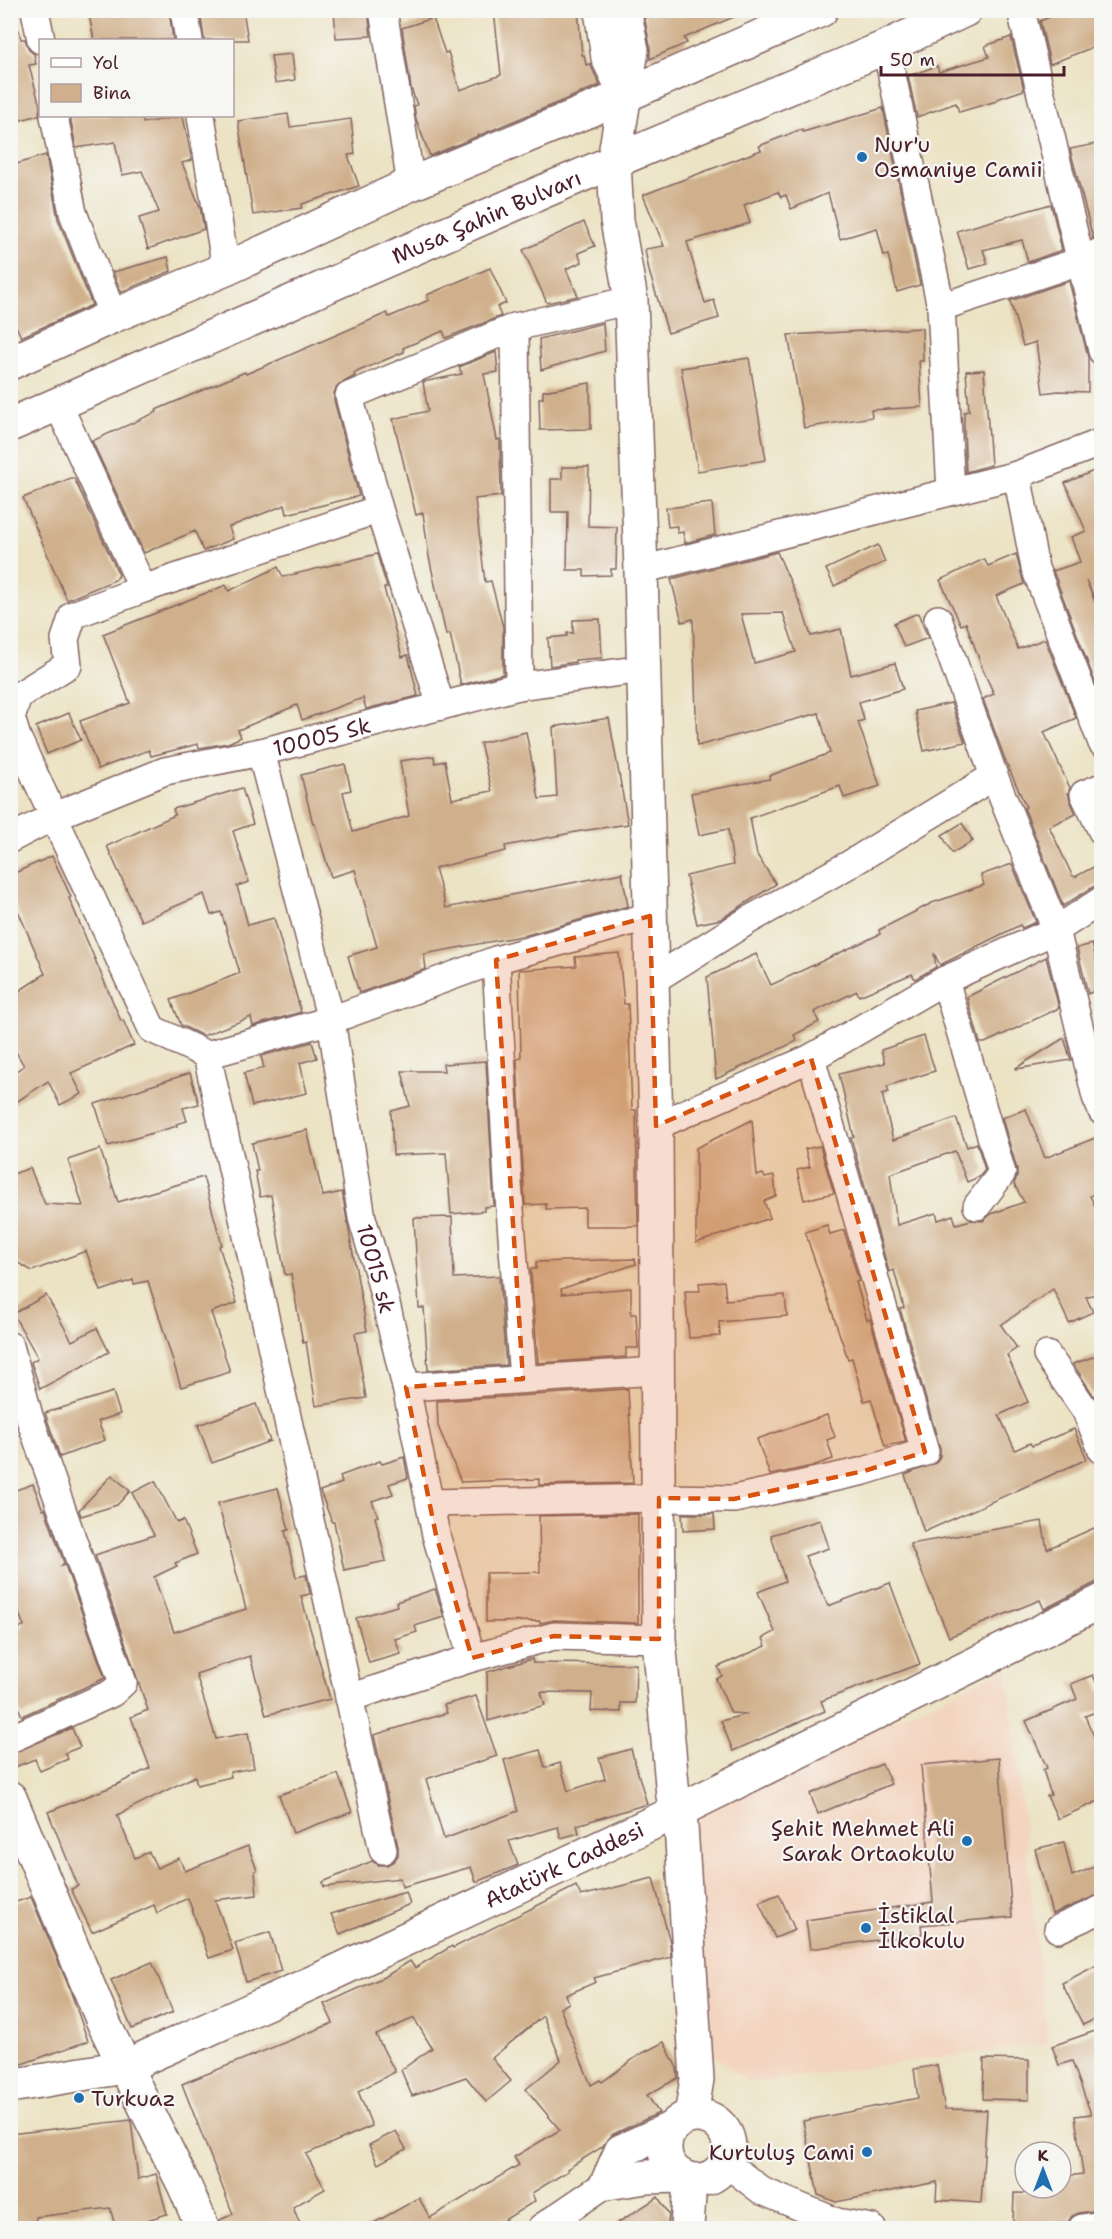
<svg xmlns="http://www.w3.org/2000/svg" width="1112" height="2239" font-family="'Shantell Sans',sans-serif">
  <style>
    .built { fill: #f3d4bf }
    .building { fill: #d0b08c; fill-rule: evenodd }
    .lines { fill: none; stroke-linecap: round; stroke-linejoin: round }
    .street-casing { stroke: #836461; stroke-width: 30 }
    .secondary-casing { stroke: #836461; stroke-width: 36 }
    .primary-casing { stroke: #836461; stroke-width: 36 }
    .street { stroke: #fff; stroke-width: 27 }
    .secondary { stroke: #fff; stroke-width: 33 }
    .primary { stroke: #fff; stroke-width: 33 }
    .marked { fill: #d8530f; fill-opacity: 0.2; stroke: #d8530f; stroke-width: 4.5; stroke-dasharray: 12 8; stroke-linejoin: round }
    .poi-dot { fill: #1f6fb2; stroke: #f6f6f2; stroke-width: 2 }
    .labels { text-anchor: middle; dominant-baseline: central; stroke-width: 4.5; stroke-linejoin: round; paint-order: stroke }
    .poi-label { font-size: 22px; fill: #4a1f2b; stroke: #f6f6f2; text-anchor: start }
    .street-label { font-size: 22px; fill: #4a1f2b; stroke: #f6f6f2 }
  </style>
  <rect width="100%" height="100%" fill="#f6f6f2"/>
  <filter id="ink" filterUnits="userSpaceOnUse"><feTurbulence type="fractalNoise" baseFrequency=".0167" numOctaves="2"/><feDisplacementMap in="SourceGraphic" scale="12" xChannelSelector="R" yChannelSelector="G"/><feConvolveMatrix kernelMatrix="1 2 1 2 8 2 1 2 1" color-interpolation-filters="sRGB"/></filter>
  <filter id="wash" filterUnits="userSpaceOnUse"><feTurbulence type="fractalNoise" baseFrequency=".008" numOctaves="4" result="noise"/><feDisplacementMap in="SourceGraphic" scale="24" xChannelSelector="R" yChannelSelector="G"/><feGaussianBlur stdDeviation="1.35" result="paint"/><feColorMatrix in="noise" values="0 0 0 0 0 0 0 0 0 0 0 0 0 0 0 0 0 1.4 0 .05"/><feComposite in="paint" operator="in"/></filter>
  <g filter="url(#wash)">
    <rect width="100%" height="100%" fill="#ece3c4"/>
    <polygon class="built" points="1007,1669 1048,2043 750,2083 710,2053 685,1813"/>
    <g id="blocks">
      <g class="building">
        <polygon points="88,10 169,10 173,40 94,40"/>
        <polygon points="200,10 243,10 248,40 204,40"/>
        <polygon points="334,10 368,10 371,36 336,38"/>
        <polygon points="494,10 578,10 582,55 584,55 586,65 590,64 600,85 430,156 416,119 414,106 417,105 411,88 402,28 433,18 445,53 448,52 460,90 501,75"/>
        <polygon points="643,10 748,10 748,11 684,38 687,43 650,59 650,46"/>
        <polygon points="1066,10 1101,10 1101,44 1050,64 1040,21"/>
        <polygon points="10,21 16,21 21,39 25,39 29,50 34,54 36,64 29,65 40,106 39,115 10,123"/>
        <polygon points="1011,37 1024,90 997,99 997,101 959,112 956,103 917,117 908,76 937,66 939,72 989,57 985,46"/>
        <polygon points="292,54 295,80 275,83 271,56"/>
        <polygon points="883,108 920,285 897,292 888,255 884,256 877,228 840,239 828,193 791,209 786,195 781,197 778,192 744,205 750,223 687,242 705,303 714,300 719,318 668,333 649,271 645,249 664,246 643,195 761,150 759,146 802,129 803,132"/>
        <polygon points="288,114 290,127 351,119 355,154 348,155 359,186 302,204 302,208 253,215 238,121"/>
        <polygon points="70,116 142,116 143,123 183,116 192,160 182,163 200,207 204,229 148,249 139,218 159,212 142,171 122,175 115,142 76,148"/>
        <polygon points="1101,143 1101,236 1093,238 1070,149"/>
        <polygon points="46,155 58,219 92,305 21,337 10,312 10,166"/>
        <polygon points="1051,204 1062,250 1028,262 1022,240 983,250 988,264 969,269 957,231"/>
        <polygon points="584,222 595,246 578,253 582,262 566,269 578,296 547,303 523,250"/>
        <polygon points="168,257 171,271 121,292 113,272"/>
        <polygon points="490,268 506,303 497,307 501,316 446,338 443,331 403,348 404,352 354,373 355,376 337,386 334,393 334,400 359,496 287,514 285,505 229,527 233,539 203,551 195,531 144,553 92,441 157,412 156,410 245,372 246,374 387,313 389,317 429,300 427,295"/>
        <polygon points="1069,281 1088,357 1088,392 1058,391 1043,393 1036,342 1023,346 1010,301"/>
        <polygon points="603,323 605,351 541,370 539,339"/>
        <polygon points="922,328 923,361 919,361 922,407 871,410 872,417 804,428 788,335"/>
        <polygon points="496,352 498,372 484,374 497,440 500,439 501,496 475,499 485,582 491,581 503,627 503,674 461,685 450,634 446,635 429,557 423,513 416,515 393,419 428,411 423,382 462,374 459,367"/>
        <polygon points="749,358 766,460 698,471 681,368"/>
        <polygon points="984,370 991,465 966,472 964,431 964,412 969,411 966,371"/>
        <polygon points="590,383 591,429 540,430 539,398 543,398 543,391"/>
        <polygon points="562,467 589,467 588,526 617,527 616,569 611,569 611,575 584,576 584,570 567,570 568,512 551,512 551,479 562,479"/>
        <polygon points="1096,470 1101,483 1101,612 1086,580 1101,617 1101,698 1053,571 1080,562 1071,537 1086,531 1065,483"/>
        <polygon points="71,478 74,478 119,575 115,580 67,600 23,498"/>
        <polygon points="712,503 715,535 685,543 683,532 677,533 677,526 668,527 666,508"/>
        <polygon points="878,545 885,562 834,586 826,569"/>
        <path d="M777 552 802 608 811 636 841 629 851 675 895 663 903 689 859 702 864 720 858 722 880 786 844 798 840 786 750 818 757 855 776 884 721 919 697 924 686 876 733 865 728 829 699 835 691 793 770 779 769 776 830 753 819 713 697 746 693 619 682 622 671 579ZM783 613 796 652 754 663 741 614Z"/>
        <polygon points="377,554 387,587 384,588 402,657 408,655 418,696 366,709 363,698 302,720 297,705 238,730 241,737 228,743 199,748 198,744 151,756 149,750 98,769 80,721 130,703 103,634 226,585 229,591 278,567 283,577"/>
        <polygon points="1016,554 1024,584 996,596 1018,649 1045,639 1076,718 1044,732 1070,788 1068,793 1070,800 1076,814 1049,826 1072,875 1075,877 1101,863 1101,884 1093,887 1063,906 1024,808 1026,807 1006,762 983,699 994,694 983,670 966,623 961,625 940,580 984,559 988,566"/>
        <polygon points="918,613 928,638 904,647 894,623"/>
        <polygon points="600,619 602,658 575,660 575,662 550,666 548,638 567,636 567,633 573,633 573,620"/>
        <polygon points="951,703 965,742 924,751 915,711"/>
        <polygon points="69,713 81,740 47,754 36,727"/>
        <polygon points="609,718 628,824 581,831 505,846 506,851 435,868 446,908 622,873 628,906 527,935 424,954 426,969 359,993 348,956 377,947 355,870 331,877 315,824 313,824 301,775 345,764 351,790 343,792 353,832 409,816 400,761 434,756 435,763 445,761 452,799 492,791 480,743 526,732 539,799 557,797 553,727"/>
        <polygon points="242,788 253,824 233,831 249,882 237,886 248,925 274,918 301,1012 253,1026 251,1017 203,1036 181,1025 171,1000 240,973 221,912 211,915 204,894 141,921 107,846 175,815 173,809"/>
        <polygon points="962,823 973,841 952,853 942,835"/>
        <polygon points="52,856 71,897 69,898 121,1021 123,1020 134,1045 71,1073 82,1094 60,1105 48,1081 10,1106 10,1075 24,1066 10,1041 10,997 45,974 16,906 10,908 10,875"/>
        <polygon points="1012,864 1036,922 1022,928 1020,925 940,965 934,953 936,967 915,979 912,974 859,996 857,991 814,1012 819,1022 794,1035 797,1041 716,1079 707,977 756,954 771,985 880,934 879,930 932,903 984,885 981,875"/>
        <polygon points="1092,944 1101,978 1101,988 1088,994 1077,948"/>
        <polygon points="619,953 624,1004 628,1004 632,1110 636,1110 638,1226 585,1226 585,1208 546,1209 546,1204 525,1205 517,1059 521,1058 519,970 576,966 575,957"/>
        <polygon points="1046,957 1059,1008 985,1043 980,1043 967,997"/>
        <polygon points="924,1036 935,1071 887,1086 889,1092 882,1094 893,1140 956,1118 967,1147 977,1143 985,1170 979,1177 967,1182 955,1151 890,1174 897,1225 936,1213 938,1220 953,1215 956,1224 971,1220 983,1221 991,1214 1024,1202 1014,1184 1017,1176 1017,1169 1002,1118 1026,1109 1045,1158 1095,1138 1101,1155 1101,1191 1090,1196 1101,1218 1101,1292 1086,1297 1093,1312 1069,1323 1053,1289 1001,1325 1017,1348 1007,1355 1028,1402 999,1415 1015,1450 1030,1443 1032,1446 1074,1429 1087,1459 924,1532 905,1475 936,1463 940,1456 940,1448 900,1309 904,1308 894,1270 889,1272 851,1138 854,1137 839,1074 885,1063 881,1050"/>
        <polygon points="1064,1038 1071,1060 1016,1069 1016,1068"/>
        <polygon points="312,1042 317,1058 300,1063 307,1093 252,1106 244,1073 264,1068 261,1056"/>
        <polygon points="486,1061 494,1206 484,1207 484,1211 451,1214 446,1153 393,1155 391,1111 410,1106 402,1071 444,1071 443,1064"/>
        <polygon points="190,1073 199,1104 183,1108 187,1121 176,1124 177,1126 108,1146 95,1104"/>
        <polygon points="752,1120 757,1176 763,1174 765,1178 774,1176 776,1196 764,1201 770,1218 696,1243 696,1148"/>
        <polygon points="307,1130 323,1196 342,1192 367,1331 355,1333 366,1398 316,1406 306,1342 303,1343 291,1274 285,1275 271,1195 260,1197 255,1171 258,1171 252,1143"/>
        <polygon points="820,1146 834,1193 804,1200 797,1170 810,1167 805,1149"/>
        <polygon points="100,1149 118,1202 203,1177 222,1245 219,1246 237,1303 211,1312 230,1372 181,1387 148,1281 134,1284 133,1280 101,1291 86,1251 32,1271 18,1263 10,1243 10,1175 30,1168 45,1204 83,1206 68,1160"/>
        <polygon points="452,1217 454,1278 499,1276 506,1365 428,1370 424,1308 419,1308 414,1218"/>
        <polygon points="827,1225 830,1234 844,1230 859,1281 856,1282 867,1320 870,1319 906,1442 885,1446 871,1399 864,1401 852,1358 848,1359 805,1232"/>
        <polygon points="635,1259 636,1264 561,1289 562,1294 631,1288 631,1314 636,1314 638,1348 626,1348 626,1357 538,1363 531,1274 531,1269 536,1269 536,1262"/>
        <polygon points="724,1281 726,1300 785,1295 787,1316 719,1322 720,1336 689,1338 685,1291 700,1291 699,1283"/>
        <polygon points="46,1295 72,1341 97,1328 109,1352 40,1389 31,1362 38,1358 13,1314"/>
        <polygon points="1101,1354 1101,1407 1073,1364"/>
        <polygon points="628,1389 633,1483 539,1485 539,1479 461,1482 438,1426 437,1401"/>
        <polygon points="113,1392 120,1414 98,1421 105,1440 60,1457 45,1413"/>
        <polygon points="256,1404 270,1441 212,1463 198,1425"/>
        <polygon points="827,1415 835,1437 827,1440 833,1459 812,1466 770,1475 757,1439"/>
        <polygon points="404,1457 408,1478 389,1484 393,1494 372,1501 378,1516 375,1517 386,1561 344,1570 334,1522 332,1522 320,1491 342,1483 340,1476 380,1461 382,1464"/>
        <polygon points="112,1475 130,1491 117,1505 81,1516 79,1510"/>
        <polygon points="155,1481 177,1523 183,1520 197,1554 175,1563 177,1566 154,1577 174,1632 246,1609 218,1503 278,1488 289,1530 285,1531 296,1577 306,1575 310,1594 301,1596 330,1699 266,1715 250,1656 196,1674 216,1739 248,1733 254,1768 230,1772 231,1777 197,1785 195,1776 117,1815 135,1858 149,1852 157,1868 179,1858 185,1871 248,1846 257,1870 255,1871 257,1895 215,1900 233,1950 209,1958 188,1898 157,1913 154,1905 92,1932 71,1889 78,1886 48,1812 116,1785 150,1768 131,1717 148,1710 95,1555 154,1535 132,1493"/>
        <polygon points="33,1484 43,1510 45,1509 64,1563 61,1566 65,1565 105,1678 22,1716 10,1689 10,1632 24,1626 10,1591 10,1492"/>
        <polygon points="638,1514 638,1623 554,1620 540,1623 540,1621 486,1622 486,1573 540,1572 539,1516"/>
        <polygon points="682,1514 714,1514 715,1529 683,1531"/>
        <polygon points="820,1520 829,1548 805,1556 828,1606 890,1583 920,1664 821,1701 825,1711 733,1751 721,1721 747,1714 731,1713 716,1679 722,1676 718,1667 766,1646 763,1638 775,1632 758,1592 785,1581 771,1535"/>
        <polygon points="1042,1521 1047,1549 1101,1525 1101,1580 1044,1609 1040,1600 949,1637 910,1544"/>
        <polygon points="435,1589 444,1617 415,1626 417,1632 395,1639 401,1654 369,1663 356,1618 397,1606 396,1602"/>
        <polygon points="532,1659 533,1663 636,1664 635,1703 621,1703 621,1712 591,1711 592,1693 541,1692 545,1705 488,1721 487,1672"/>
        <polygon points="1093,1675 1101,1694 1101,1710 1085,1716 1101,1753 1101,1800 1058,1819 1047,1796 1051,1795 1043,1770 1047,1768 1026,1721 1077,1699 1071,1684"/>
        <polygon points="476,1696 497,1756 426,1779 444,1839 518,1811 504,1760 540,1750 545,1768 560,1763 568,1791 605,1779 599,1758 631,1749 647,1804 577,1825 579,1833 561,1838 558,1827 509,1841 518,1865 476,1882 471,1867 402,1887 400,1878 324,1887 323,1882 372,1861 379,1865 387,1865 394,1861 398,1855 398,1847 374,1735 447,1713 444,1705"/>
        <polygon points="72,1728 80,1747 65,1753 68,1759 40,1771 35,1759 10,1769 10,1754"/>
        <polygon points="999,1758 1012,1917 921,1925 922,1934 810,1949 806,1920 933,1902 921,1765"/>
        <polygon points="882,1764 891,1784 818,1814 810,1794"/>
        <polygon points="338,1774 352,1812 293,1833 279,1795"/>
        <polygon points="1064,1842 1072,1876 1101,1864 1101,1894 1052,1914 1035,1849"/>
        <polygon points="653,1878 670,1942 671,1957 594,1978 596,1982 566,1995 569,2003 560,2008 591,2085 600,2080 602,2082 639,2055 664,2042 677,2068 678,2078 647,2095 659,2113 613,2134 602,2147 567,2169 568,2171 532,2193 535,2201 490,2229 363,2229 419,2198 430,2218 519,2165 514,2157 560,2130 526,2089 561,2060 543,2016 492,2058 511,2081 486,2102 466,2077 412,2096 401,2070 432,2048 414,2018 376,2035 395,2072 358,2091 372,2126 306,2154 325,2189 293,2207 302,2229 221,2229 220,2220 233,2214 182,2084 333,2023 324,2004 386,1976 410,1961 415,1968 452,1946 453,1948 576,1886 581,1896"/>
        <polygon points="406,1892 410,1904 340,1934 331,1914"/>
        <polygon points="779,1894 795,1930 775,1938 759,1902"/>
        <polygon points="31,1897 69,1987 88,2041 16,2066 10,2051 10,1904"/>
        <polygon points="270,1932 281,1971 246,1982 235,1943"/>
        <polygon points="152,1962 173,2012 132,2029 111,1980"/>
        <polygon points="1101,1963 1101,2016 1083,2025 1062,1983"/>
        <polygon points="1095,2031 1101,2049 1101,2210 1079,2213 1072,2216 1068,2222 1052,2224 1013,2224 1014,2193 1053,2194 1052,2188 1061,2188 1061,2177 1083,2174 1075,2116 1091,2114 1072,2061 1059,2065 1052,2046"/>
        <polygon points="984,2059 1029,2060 1029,2100 983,2099"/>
        <polygon points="937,2065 945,2109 987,2110 981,2203 936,2200 937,2182 836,2202 818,2195 803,2121 918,2098 914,2069"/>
        <polygon points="131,2120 138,2179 156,2174 167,2214 116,2229 110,2208 36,2217 35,2228 10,2227 10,2134"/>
        <polygon points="396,2131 406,2149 378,2164 369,2145"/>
        <polygon points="658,2197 669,2214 667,2229 608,2229"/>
      </g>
    </g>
  </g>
  <g filter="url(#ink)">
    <use href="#blocks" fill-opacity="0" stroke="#836461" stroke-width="1.5"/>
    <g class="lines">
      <g class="street-casing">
        <g id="street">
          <polyline points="35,10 41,40"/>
          <polyline points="184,10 189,40"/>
          <polyline points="383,10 411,184"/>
          <polyline points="1021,10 1102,351"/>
          <polyline points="886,47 941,307 951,491"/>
          <polyline points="54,116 73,213 113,316"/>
          <polyline points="201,116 226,269"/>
          <polyline points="941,307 1080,261 1102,251"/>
          <polyline points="515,327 631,300"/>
          <polyline points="58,404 143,589"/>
          <polyline points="1017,475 1035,568 1102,743"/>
          <polyline points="379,509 143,589 73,615 65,639 68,665 18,696 11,718 17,737 152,1029 207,1055 383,1850"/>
          <polyline points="641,570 1017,475 1102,442"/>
          <polyline points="938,619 994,776 1056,930 1096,1097 1102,1111"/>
          <polyline points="441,706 379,509 349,396 515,327 519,686"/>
          <path id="s1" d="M261 752 331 1020 362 1218 380 1279 406 1387 436 1535 472 1658 349 1698"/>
          <polyline points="1102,787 1084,794 1102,831"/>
          <path id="s2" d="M10 839 52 817 165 771 261 752 519 686 643 669"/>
          <polyline points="496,960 508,1183 523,1379"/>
          <polyline points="653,980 749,920 850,864 994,776"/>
          <polyline points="945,980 1002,1173 977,1206"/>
          <polyline points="207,1055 331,1020 496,960 650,916"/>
          <polyline points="656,1126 811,1058 945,980 1056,930 1102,900"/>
          <polyline points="10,1346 29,1416 123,1683 112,1693 10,1739"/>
          <polyline points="1047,1355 1086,1411 1102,1450"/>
          <polyline points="406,1387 657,1371"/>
          <polyline points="431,1503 659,1498 734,1499 864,1471 925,1452 811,1058"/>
          <polyline points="472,1658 554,1636 659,1639"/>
          <polyline points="1058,1929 1102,1909"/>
          <polyline points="726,2163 762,2191 837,2222 872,2228"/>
          <polyline points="541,2228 607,2183"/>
          <polyline points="1082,2228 1102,2225"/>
        </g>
      </g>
      <g class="secondary-casing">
        <g id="secondary">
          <polyline points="601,10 608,58 626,95"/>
          <polyline points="624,10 632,50 614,161 617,220 631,300 641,570 656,1126 659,1639 673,1796 680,1810 697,2079 691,2116"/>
          <polyline points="10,1798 105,2026 185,2187 203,2228"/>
          <path id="s3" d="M10 2086 124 2067 327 1976 680 1810 1102 1601"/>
          <circle cx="697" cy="2148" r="32"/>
          <polyline points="607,2183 621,2151 672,2128"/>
          <polyline points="607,2183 646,2177 682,2176"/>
          <polyline points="687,2228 690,2180"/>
        </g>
      </g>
      <g class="primary-casing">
        <g id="primary">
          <polyline points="10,363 113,316 226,269 411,184 626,95 821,10"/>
          <path id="s4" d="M10 425 549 189 886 47 965 10"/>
        </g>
      </g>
      <use href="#street" class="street"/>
      <use href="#secondary" class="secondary"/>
      <use href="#primary" class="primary"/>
    </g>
  </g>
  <path class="marked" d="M650 916 656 1126 811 1058 925 1452 864 1471 734 1499 659 1498V1639L554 1636 472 1658 436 1535 406 1387 523 1379 496 960Z"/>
  <g class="poi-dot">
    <circle cx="862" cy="157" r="6"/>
    <circle cx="967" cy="1841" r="6"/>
    <circle cx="866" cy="1928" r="6"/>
    <circle cx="79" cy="2098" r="6"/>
    <circle cx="867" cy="2152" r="6"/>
  </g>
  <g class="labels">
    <g class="poi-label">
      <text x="874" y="144">Nur'u<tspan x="874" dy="25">Osmaniye Camii</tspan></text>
      <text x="955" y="1828" text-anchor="end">Şehit Mehmet Ali<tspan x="955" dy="25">Sarak Ortaokulu</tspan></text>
      <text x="878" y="1915">İstiklal<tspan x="878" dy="25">İlkokulu</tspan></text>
      <text x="91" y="2098">Turkuaz</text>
      <text x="855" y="2152" text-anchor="end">Kurtuluş Cami</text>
    </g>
    <g class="street-label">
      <text stroke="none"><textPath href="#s4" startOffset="520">Musa Şahin Bulvarı</textPath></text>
      <text stroke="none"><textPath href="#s2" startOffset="330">10005 Sk</textPath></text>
      <text stroke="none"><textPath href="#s1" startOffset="530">10015 sk</textPath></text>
      <text stroke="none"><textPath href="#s3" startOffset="600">Atatürk Caddesi</textPath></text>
    </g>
  </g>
  <rect width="1112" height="2239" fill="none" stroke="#f6f6f2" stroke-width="36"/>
  <rect x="39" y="39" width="195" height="78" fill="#f6f6f2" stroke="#b1a0a2" stroke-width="1.5"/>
  <rect x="51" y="58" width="30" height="9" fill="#ffffff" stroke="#b1a0a2" stroke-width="1.5"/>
  <text x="93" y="69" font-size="18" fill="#4a1f2b">Yol</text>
  <rect x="51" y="84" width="30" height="18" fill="#d0b08c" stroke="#b1a0a2" stroke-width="1.5"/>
  <text x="93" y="99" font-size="18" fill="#4a1f2b">Bina</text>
  <g transform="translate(1043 2170)"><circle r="28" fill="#f6f6f2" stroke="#b1a0a2" stroke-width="1.5"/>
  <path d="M0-4.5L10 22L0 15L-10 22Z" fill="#1f6fb2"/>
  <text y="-9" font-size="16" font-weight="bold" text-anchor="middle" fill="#4a1f2b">K</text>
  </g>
  <path d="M881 66v9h183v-9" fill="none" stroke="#4a1f2b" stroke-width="3"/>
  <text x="890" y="66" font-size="18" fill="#4a1f2b" stroke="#f6f6f2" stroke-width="4.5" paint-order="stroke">50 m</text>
</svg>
